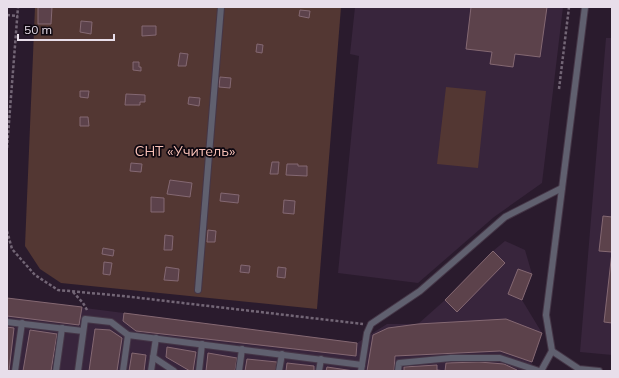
<svg xmlns="http://www.w3.org/2000/svg" width="619" height="378" font-family="Mulish,sans-serif">
  <style>
    .built { fill: #38253c }
    .green { fill: #533733 }
    .building { fill: #5c424b; stroke: #846872 }
    .lines { fill: none; stroke-linecap: round; stroke-linejoin: round }
    .lane-casing { stroke: #453647; stroke-width: 8 }
    .path { stroke: #736676; stroke-width: 2.5; stroke-dasharray: 3 2; stroke-linecap: butt }
    .lane { stroke: #60606f; stroke-width: 6 }
    .labels { text-anchor: middle; dominant-baseline: central; stroke-width: 3.5; stroke-linejoin: round; paint-order: stroke }
    .park-label { font-size: 14px; fill: #f9c1b7; stroke: #0f0810 }
  </style>
  <rect width="100%" height="100%" fill="#2a1b2d"/>
  <g class="built">
    <polygon points="355,7 563,7 542,183 494,217 418,283 338,273 359,56 350,54"/>
    <polygon points="606,38 612,38 612,355 580,352"/>
    <polygon points="505,241 525,250 532,274 522,300 542,333 529,371 518,370 517,371 7,371 7,298 357,343 387,324 418,324 445,300 493,251"/>
  </g>
  <g class="green">
    <polygon points="35,7 341,7 317,309 61,283 40,269 25,246"/>
    <polygon points="446,87 486,91 478,168 437,164"/>
  </g>
  <g class="building">
    <polygon points="38,7 52,7 51,24 38,24"/>
    <polygon points="471,7 547,7 540,57 515,54 513,67 490,64 492,52 466,49"/>
    <polygon points="300,10 310,11 309,18 299,16"/>
    <polygon points="81,21 92,22 91,34 80,32"/>
    <polygon points="142,26 156,26 156,35 142,36"/>
    <polygon points="257,44 263,45 262,53 256,52"/>
    <polygon points="180,53 188,54 186,66 178,66"/>
    <polygon points="133,62 139,62 139,67 141,67 141,71 133,70"/>
    <polygon points="220,77 231,78 230,88 219,87"/>
    <polygon points="80,91 89,91 88,98 80,97"/>
    <polygon points="126,94 145,95 145,102 140,102 140,105 125,105"/>
    <polygon points="189,97 200,98 199,106 188,104"/>
    <polygon points="80,117 88,117 89,126 80,126"/>
    <polygon points="272,162 279,162 278,174 270,174"/>
    <polygon points="131,163 142,164 141,172 130,171"/>
    <polygon points="287,164 298,164 298,166 307,166 307,176 286,175"/>
    <polygon points="170,180 192,183 190,197 167,194"/>
    <polygon points="221,193 239,195 238,203 220,201"/>
    <polygon points="151,197 164,198 164,212 151,212"/>
    <polygon points="284,200 295,201 294,214 283,213"/>
    <polygon points="603,216 612,217 612,323 604,322 612,252 599,251"/>
    <polygon points="208,230 216,231 215,242 207,242"/>
    <polygon points="165,235 173,236 172,250 164,250"/>
    <polygon points="103,248 114,250 113,256 102,254"/>
    <polygon points="493,251 505,263 457,312 445,300"/>
    <polygon points="104,262 112,263 110,275 103,274"/>
    <polygon points="241,265 250,266 249,273 240,272"/>
    <polygon points="166,267 179,269 178,281 164,280"/>
    <polygon points="278,267 286,268 285,278 277,277"/>
    <polygon points="518,269 532,274 522,300 508,294"/>
    <polygon points="7,298 82,307 79,325 7,316"/>
    <polygon points="124,313 357,343 356,356 136,331 123,321"/>
    <polygon points="506,319 542,333 532,362 500,351 395,356 394,371 367,371 373,335 388,328 418,324"/>
    <polygon points="7,327 14,328 9,371 7,371"/>
    <polygon points="95,329 110,330 122,338 117,371 89,371"/>
    <polygon points="30,330 57,334 51,371 23,371"/>
    <polygon points="167,347 196,352 193,371 190,371 166,357"/>
    <polygon points="132,353 146,355 144,371 129,371"/>
    <polygon points="208,353 237,358 235,371 206,371"/>
    <polygon points="247,359 277,362 276,371 245,371"/>
    <polygon points="479,362 504,364 517,370 517,371 404,371 404,367 437,365 437,370 445,371 446,363"/>
    <polygon points="287,363 314,366 314,371 286,371"/>
    <polygon points="327,367 354,371 326,371"/>
  </g>
  <g class="lines">
    <g class="lane-casing">
      <g id="lane">
        <polyline points="585,7 546,315 552,351 579,369 599,371"/>
        <polyline points="198,290 221,7"/>
        <polyline points="7,322 83,331"/>
        <polyline points="153,357 174,371"/>
        <polyline points="15,371 22,323"/>
        <polyline points="56,371 62,328"/>
        <polyline points="78,371 85,319 111,322 128,335 362,365"/>
        <polyline points="123,371 128,335"/>
        <polyline points="151,371 156,338"/>
        <polyline points="199,371 202,344"/>
        <polyline points="239,371 242,349"/>
        <polyline points="279,371 282,354"/>
        <polyline points="319,371 321,359"/>
        <polyline points="361,371 367,333 371,324 420,291 505,217 562,188"/>
        <polyline points="398,371 399,363 451,358 500,358 539,371"/>
        <polyline points="541,371 552,351"/>
      </g>
    </g>
    <g class="path">
      <polyline points="7,15 18,16"/>
      <polyline points="559,89 569,7"/>
      <polyline points="7,148 18,7"/>
      <polyline points="7,231 12,249 35,275 58,290 123,296 363,324"/>
      <polyline points="73,292 83,303 87,310"/>
    </g>
    <use href="#lane" class="lane"/>
  </g>
  <g class="labels">
    <g class="park-label">
      <text x="185" y="151">СНТ «Учитель»</text>
    </g>
  </g>
  <rect width="619" height="378" fill="none" stroke="#e8deea" stroke-width="16"/>
  <path d="M18 34v6h96v-6" fill="none" stroke="#e8deea" stroke-width="2"/>
  <text x="24" y="34" font-size="12" fill="#e8deea" stroke="#0f0810" stroke-width="3" paint-order="stroke">50 m</text>
</svg>
